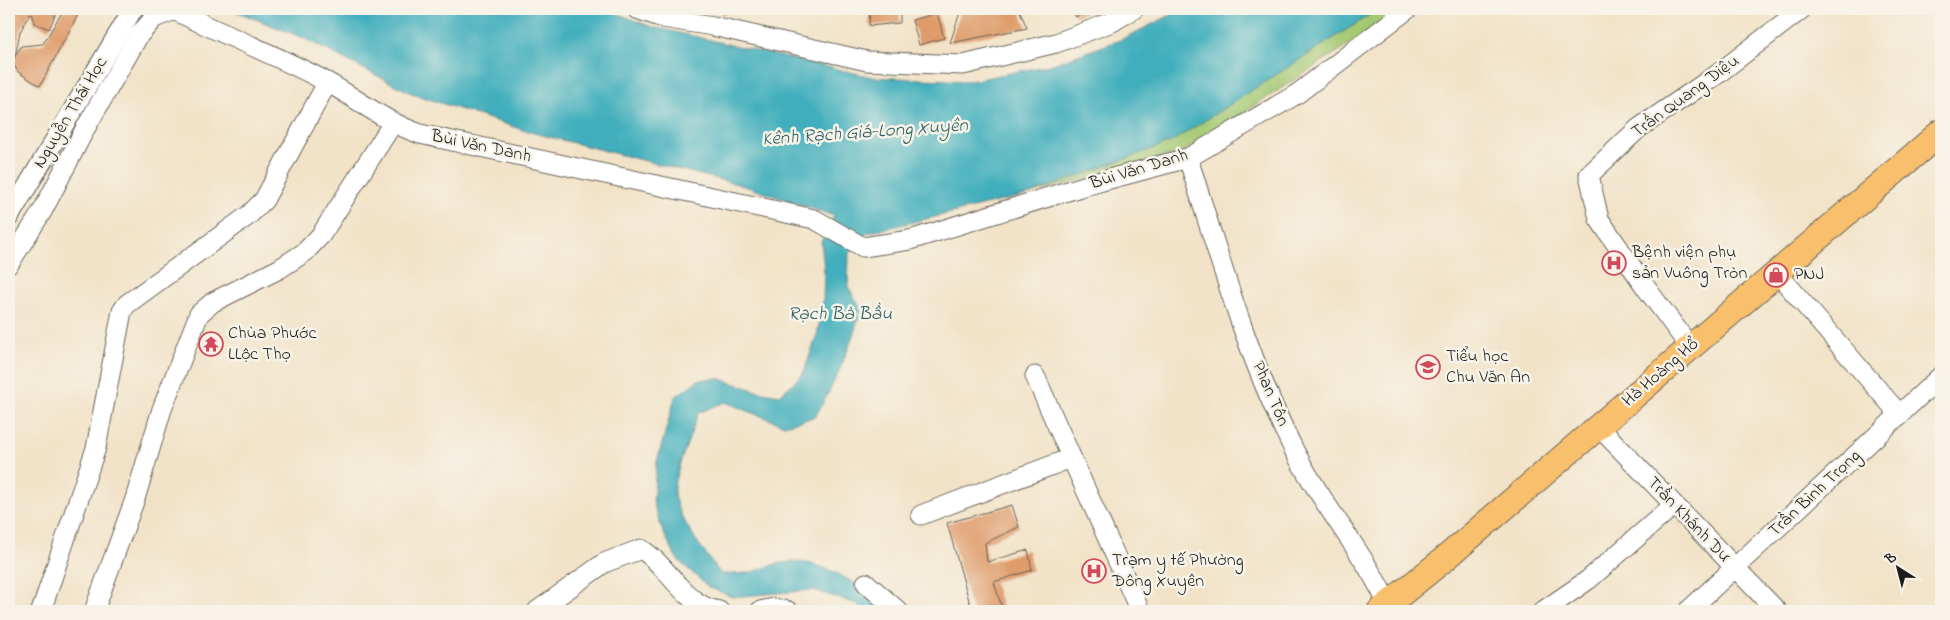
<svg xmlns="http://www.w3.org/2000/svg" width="1950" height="620" font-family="'Indie Flower',sans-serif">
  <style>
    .green { fill: #a4c972; stroke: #607247 }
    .water { fill: #40aebc; stroke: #2e656c }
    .building { fill: #df9b6a }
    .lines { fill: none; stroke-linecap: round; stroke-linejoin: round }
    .minor-casing { stroke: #676258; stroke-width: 21 }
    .major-casing { stroke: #676258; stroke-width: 27 }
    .minor { stroke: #fff; stroke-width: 19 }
    .major { stroke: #f8bf6c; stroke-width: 25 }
    .labels { text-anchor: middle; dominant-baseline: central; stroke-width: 5; stroke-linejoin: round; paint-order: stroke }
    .street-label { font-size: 18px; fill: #1c1c1c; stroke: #f7f3e8 }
    .poi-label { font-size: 18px; fill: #1c1c1c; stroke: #f7f3e8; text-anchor: start }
    .water-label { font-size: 19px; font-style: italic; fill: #2c5e64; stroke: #f7f3e8 }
  </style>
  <rect width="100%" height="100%" fill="#f7f3e8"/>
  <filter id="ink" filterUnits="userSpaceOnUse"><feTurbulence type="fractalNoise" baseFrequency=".02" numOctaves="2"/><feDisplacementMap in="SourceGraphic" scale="10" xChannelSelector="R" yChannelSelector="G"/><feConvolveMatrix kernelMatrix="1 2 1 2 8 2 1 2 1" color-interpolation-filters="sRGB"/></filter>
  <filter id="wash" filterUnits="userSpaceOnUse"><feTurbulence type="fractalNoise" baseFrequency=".0096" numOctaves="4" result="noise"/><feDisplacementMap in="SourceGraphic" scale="20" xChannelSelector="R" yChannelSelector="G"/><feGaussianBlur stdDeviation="1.12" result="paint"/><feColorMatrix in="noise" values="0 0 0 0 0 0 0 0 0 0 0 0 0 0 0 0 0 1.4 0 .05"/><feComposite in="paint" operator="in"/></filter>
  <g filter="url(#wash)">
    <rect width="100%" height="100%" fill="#f2e3c8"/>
    <polygon class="green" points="1379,9 1398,9 1385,21 1182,152 1027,195 1171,142"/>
    <path class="water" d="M230 9H605L653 27 872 77 970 81 1050 65 1120 40 1183 9H1379L1171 142 1027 195 867 233 849 254 848 286 861 309C852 344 834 386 815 417L784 425 725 402 698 413C692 434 677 466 674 487 671 511 707 555 721 574 731 574 742 574 751 572 761 569 771 565 781 563 819 555 864 587 890 611H864L857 604 813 590 732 597 708 587 677 559 663 532 653 503 656 465 675 397 698 380 718 378 757 391 780 395 803 374 817 335 823 301 824 268 821 242 834 216 741 185 526 131 413 94 303 38Z"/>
    <g id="blocks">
      <g class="building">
        <polygon points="9,9 58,9 49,29 34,23 33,15 30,13 20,32 15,57 9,58"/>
        <polygon points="64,9 81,9 40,86 18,72 12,62 21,46 43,44"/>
        <polygon points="709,9 728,9 725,14"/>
        <polygon points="870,9 900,9 900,23 869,26"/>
        <polygon points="961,9 1019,9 1027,28 950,43"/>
        <polygon points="1070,9 1094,9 1076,17"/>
        <polygon points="937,13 944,38 919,45 912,20"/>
        <polygon points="1012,505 1019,527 985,543 987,562 1028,550 1032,570 994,582 1003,611 972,611 947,523"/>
      </g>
    </g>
  </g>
  <g filter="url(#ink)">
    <use href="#blocks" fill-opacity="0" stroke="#676258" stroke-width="1"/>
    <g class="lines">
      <g class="minor-casing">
        <g id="minor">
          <path d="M172 9C223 35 277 55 327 82 361 101 383 121 420 134L814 219 863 247 910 240 1087 185 1188 158 1297 94 1408 9"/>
          <polyline points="637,9 663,18 713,26 867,61 963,65 1056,43 1112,22 1134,9"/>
          <path d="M1188 158C1219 256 1247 357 1294 450 1322 506 1366 554 1391 611"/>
          <polyline points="9,217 133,9"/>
          <polyline points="9,264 43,210 85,129 139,35 154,18 175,10"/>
          <polyline points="1778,274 1900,415"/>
          <polyline points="1690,347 1644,285 1599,219 1589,175 1639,128 1715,76 1802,9"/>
          <polyline points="1035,376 1140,611"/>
          <polyline points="1599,427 1777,611"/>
          <polyline points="921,515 1071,458"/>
          <polyline points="866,583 898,611"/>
          <polyline points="41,611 96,448 122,311 127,304 249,215 264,200 327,83"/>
          <polyline points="94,611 135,499 162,409 199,314 213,302 279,269 305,252 321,235 393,123"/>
          <path d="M537 611 604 563 641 549C669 566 684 606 719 611"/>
          <polyline points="760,611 774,608 788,611"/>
          <polyline points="1543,611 1588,580 1674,505"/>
          <polyline points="1688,611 1941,376"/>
        </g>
      </g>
      <g class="major-casing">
        <polyline id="major" points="1380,611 1448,556 1941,132"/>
      </g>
      <use href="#minor" class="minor"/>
      <use href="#major" class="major"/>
    </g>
  </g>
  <defs>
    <g id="hospital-ring" transform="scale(1.25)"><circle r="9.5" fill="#f7f3e8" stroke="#d1495b" stroke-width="1.5"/><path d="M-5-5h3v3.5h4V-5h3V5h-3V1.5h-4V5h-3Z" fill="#d1495b"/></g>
    <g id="shop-ring" transform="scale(1.25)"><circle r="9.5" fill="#f7f3e8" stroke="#d1495b" stroke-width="1.5"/><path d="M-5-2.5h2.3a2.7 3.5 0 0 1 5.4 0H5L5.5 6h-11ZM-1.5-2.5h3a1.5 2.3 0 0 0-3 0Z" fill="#d1495b"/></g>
    <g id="temple-ring" transform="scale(1.25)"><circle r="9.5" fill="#f7f3e8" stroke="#d1495b" stroke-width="1.5"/><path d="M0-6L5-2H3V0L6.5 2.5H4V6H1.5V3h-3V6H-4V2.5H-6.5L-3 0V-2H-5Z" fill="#d1495b"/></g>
    <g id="school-ring" transform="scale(1.25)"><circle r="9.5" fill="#f7f3e8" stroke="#d1495b" stroke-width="1.5"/><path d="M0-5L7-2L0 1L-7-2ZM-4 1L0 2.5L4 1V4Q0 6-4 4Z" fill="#d1495b"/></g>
  </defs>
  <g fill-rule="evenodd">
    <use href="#hospital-ring" x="1614" y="263"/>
    <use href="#shop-ring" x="1776" y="275"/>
    <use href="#temple-ring" x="211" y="344"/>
    <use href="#school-ring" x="1428" y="367"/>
    <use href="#hospital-ring" x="1094" y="571"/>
  </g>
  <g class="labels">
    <g class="street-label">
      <text transform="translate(1686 97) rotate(-36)">Trần Quang Diệu</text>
      <text transform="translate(71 113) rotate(-59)">Nguyễn Thái Học</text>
      <text transform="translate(481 147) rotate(12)">Bùi Văn Danh</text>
      <text transform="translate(1139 170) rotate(-17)">Bùi Văn Danh</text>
      <text transform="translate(1661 373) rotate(-41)">Hà Hoàng Hổ</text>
      <text transform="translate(1270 394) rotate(67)">Phan Tôn</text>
      <text transform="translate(1815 494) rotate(-43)">Trần Bình Trọng</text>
      <text transform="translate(1688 520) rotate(46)">Trần Khánh Dư</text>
    </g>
    <g class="poi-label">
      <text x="1632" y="253">Bệnh viện phụ<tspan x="1632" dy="21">sản Vuông Tròn</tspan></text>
      <text x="1794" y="275">PNJ</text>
      <text x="228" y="334">Chùa Phước<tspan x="228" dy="21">LLộc Thọ</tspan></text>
      <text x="1446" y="357">Tiểu học<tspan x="1446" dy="21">Chu Văn An</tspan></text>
      <text x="1112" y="561">Trạm y tế Phường<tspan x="1112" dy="21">Đông Xuyên</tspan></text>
    </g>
    <g class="water-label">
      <text transform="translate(865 133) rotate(-4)">Kênh Rạch Giá-Long Xuyên</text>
      <text x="840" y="314">Rạch Bà Bầu</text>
    </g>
  </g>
  <rect width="1950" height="620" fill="none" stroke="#f7f3e8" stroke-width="30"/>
  <g transform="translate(1898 568) rotate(324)" stroke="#f7f3e8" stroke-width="4" paint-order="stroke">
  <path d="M0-4L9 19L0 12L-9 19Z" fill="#1c1c1c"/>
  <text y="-8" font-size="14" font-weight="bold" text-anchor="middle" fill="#1c1c1c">B</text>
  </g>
</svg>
